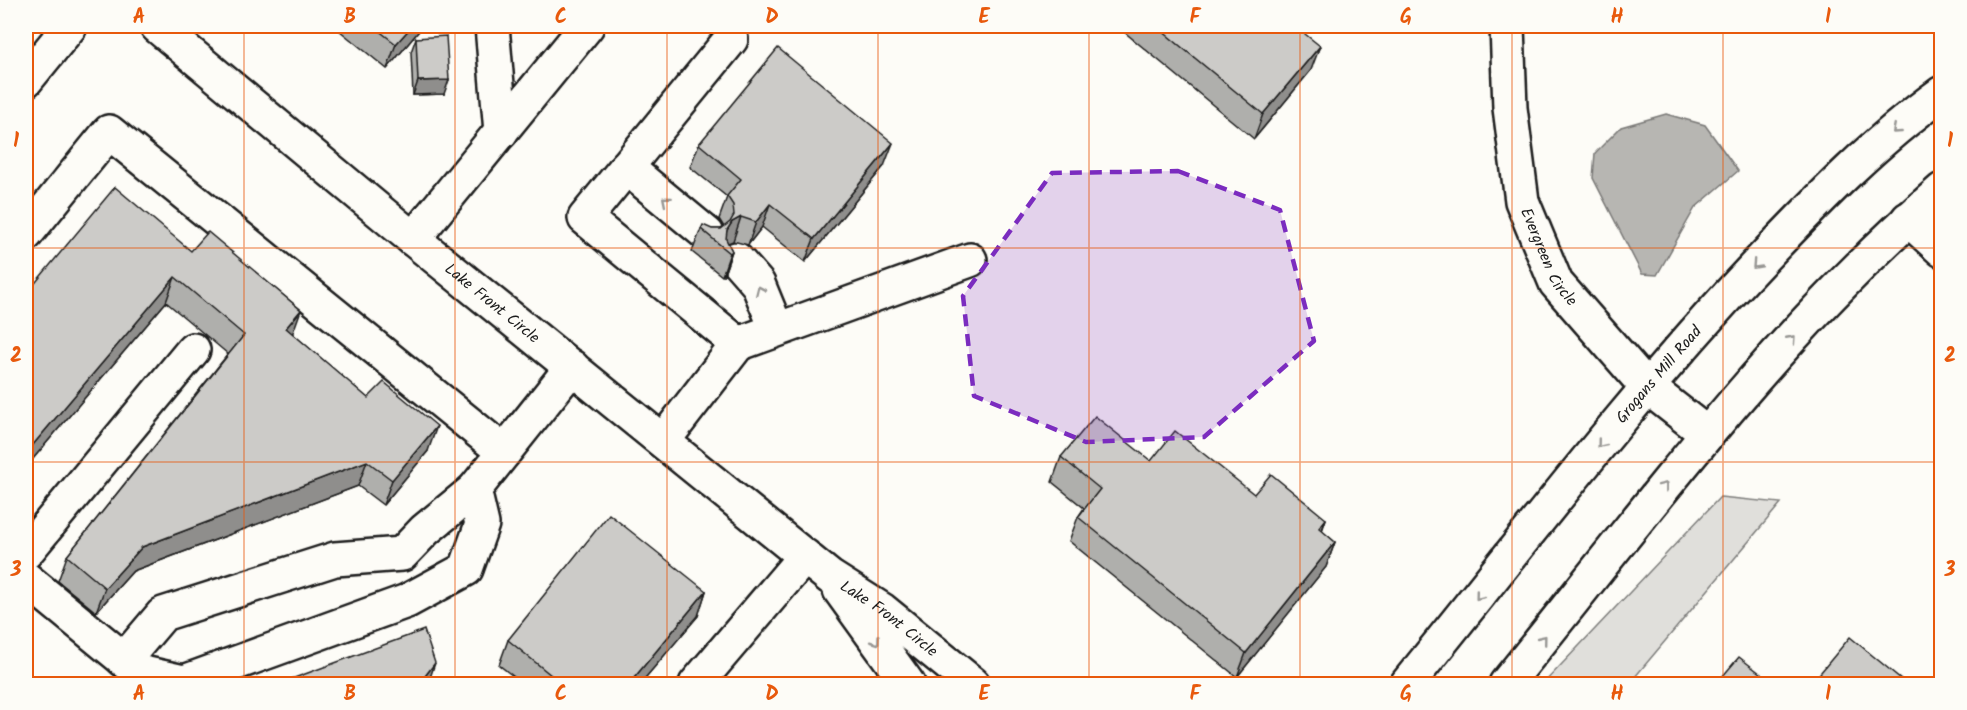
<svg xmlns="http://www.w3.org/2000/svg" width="1967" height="710" font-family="Kalam,sans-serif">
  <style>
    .green { fill: #e0dfdb; stroke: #7e7e7c; stroke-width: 1.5 }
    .water { fill: #b7b6b2; stroke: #797876; stroke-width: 1.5 }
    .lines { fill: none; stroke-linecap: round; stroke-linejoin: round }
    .minor-casing { stroke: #1c1c1c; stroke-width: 38 }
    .major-casing { stroke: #1c1c1c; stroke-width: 38 }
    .minor { stroke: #fdfcf7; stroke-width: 33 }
    .major { stroke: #fdfcf7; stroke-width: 33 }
    .wall { fill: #afafac; stroke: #1c1c1c; stroke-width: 1.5 }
    .shaded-wall { fill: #8f8e8c; stroke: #1c1c1c; stroke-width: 1.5 }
    .building { fill: #cccbc8; stroke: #1c1c1c; stroke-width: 1.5 }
    .oneway { stroke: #989794 }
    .marked { fill: #7b2cbf; fill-opacity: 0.2; stroke: #7b2cbf; stroke-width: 4.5; stroke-dasharray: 12 8; stroke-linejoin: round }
    .grid { fill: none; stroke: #e8590c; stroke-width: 1.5; stroke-opacity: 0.55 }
    .labels { text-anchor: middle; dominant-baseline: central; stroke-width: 4.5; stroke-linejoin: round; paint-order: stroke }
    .street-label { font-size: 16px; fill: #1c1c1c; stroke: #fdfcf7 }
    .neatline { fill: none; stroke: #e8590c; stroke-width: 2 }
    .grid-label { font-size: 20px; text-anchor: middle; font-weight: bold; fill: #e8590c }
  </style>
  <rect width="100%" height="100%" fill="#fdfcf7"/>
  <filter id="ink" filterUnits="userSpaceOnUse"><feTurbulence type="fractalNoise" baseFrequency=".0167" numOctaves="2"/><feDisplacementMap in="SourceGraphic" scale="12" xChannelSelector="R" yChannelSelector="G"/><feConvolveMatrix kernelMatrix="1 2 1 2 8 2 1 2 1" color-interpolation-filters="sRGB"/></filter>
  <g filter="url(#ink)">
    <polygon class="green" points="1720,497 1781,503 1629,684 1543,684"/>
    <polygon class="water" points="1666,114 1705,125 1738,171 1695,208 1657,275 1642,274 1593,178 1595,153 1621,127"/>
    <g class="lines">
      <g class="minor-casing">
        <g id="minor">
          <path id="s1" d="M157 26 413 239 830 577 882 610 973 684"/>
          <polyline points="492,26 501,132"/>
          <path id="s2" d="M1507 26 1510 108 1522 201 1556 283 1646 386 1707 434"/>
          <polyline points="731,39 585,218 738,344"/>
          <polyline points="26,80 70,26"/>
          <polyline points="626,167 707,234"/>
          <polyline points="1908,219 1942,250"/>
          <polyline points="26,234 109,132 504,452"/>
          <polyline points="413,239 587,26"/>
          <polyline points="736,259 758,284 776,328"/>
          <polyline points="663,441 738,344 970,260"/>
          <polyline points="26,552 193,350"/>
          <polyline points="26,579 139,672 184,682 407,601 466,569 482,524 474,490 572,367"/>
          <polyline points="840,590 908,684"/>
          <polyline points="124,660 163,614 335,559 402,554 425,530 474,490"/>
          <polyline points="696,684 805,556"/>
        </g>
      </g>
      <g class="major-casing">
        <g id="major">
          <path id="s3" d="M1407 684C1523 541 1635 393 1762 259 1818 200 1875 141 1942 93"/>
          <path d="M1506 684C1644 514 1775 334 1942 190"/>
        </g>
      </g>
      <use href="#minor" class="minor"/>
      <use href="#major" class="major"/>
    </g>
    <g class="wall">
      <polygon points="334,26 423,26 387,69"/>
      <polygon points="1117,26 1295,26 1311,70 1254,139"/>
      <polygon points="416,38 444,94 413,95 411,52"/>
      <polygon points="699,144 884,166 805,262 762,227 748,245 733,241 728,243 732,251 724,274 722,276 692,252 701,229 721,229 724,227 719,219 727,197 690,167"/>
      <polygon points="191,251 293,334 428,451 383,505 358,486 133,571 96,612 58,581 67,556 228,354 166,302 26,467"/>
      <polygon points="1061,457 1151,461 1326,519 1322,531 1335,542 1326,567 1237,677 1069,541 1078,517 1084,508 1052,482"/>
      <polygon points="706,591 698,616 640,684 523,684 499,665 508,640"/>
    </g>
    <g class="shaded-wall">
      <polygon points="412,26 423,26 387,69 396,44"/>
      <polygon points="1320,46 1311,70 1254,139 1263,114"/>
      <polygon points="449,80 444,94 413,95 418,81"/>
      <polygon points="893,143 884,166 805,262 814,239"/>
      <polygon points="770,204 762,227 748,245 756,222"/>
      <polygon points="741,217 733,241 723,245 727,230 732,222"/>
      <polygon points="732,251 724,274 722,276 730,253"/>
      <polygon points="175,277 166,302 26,467 26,453"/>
      <polygon points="301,310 292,335 286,328"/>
      <polygon points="437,426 428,451 383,505 392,480"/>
      <polygon points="367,461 358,486 133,571 96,612 105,588 142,547"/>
      <polygon points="1326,519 1317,543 1319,528"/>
      <polygon points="1335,542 1326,567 1237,677 1246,653"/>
      <polygon points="706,591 698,616 640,684 629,684"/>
      <polygon points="435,663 428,684 419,684"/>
    </g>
    <g class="building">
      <polygon points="373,26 412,26 396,44"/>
      <polygon points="1156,26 1295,26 1320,46 1263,114"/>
      <polygon points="446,36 449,80 418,81 416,38"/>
      <polygon points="778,48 893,143 814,239 770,204 756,222 741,217 732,222 727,230 726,239 732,251 730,253 701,229 703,225 712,229 721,229 730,222 734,215 733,205 727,196 741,179 699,144"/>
      <polygon points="115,187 191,251 208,232 301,310 286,328 368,398 384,382 437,426 392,480 367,461 142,547 105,588 67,556 244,335 175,277 26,453 26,294"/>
      <polygon points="1095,416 1151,461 1175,431 1254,494 1271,474 1326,519 1319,528 1335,542 1246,653 1078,517 1100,489 1061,457"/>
      <polygon points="609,514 706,591 629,684 562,684 508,640"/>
      <polygon points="424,630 435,663 419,684 278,684"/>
      <polygon points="1850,637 1907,684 1811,684"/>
      <polygon points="1739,657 1774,684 1716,684"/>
    </g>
    <defs><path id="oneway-chevron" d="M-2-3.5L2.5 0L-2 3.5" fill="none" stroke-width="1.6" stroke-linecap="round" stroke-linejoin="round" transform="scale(1.5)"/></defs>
    <g class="oneway">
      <use href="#oneway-chevron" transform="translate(1896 130) rotate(139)"/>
      <use href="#oneway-chevron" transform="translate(666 200) rotate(-140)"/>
      <use href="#oneway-chevron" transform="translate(1756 265) rotate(133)"/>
      <use href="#oneway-chevron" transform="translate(760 290) rotate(-114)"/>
      <use href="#oneway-chevron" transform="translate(1792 339) rotate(-48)"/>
      <use href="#oneway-chevron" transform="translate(1601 444) rotate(129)"/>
      <use href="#oneway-chevron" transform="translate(1664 486) rotate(-52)"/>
      <use href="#oneway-chevron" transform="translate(1479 596) rotate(129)"/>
      <use href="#oneway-chevron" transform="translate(1543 639) rotate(-51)"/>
      <use href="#oneway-chevron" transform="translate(876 641) rotate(54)"/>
    </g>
  </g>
  <path class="marked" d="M1178 171 1280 210 1314 341 1204 437 1086 442 974 396 963 296 1052 173Z"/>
  <path class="grid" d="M244 26V684M455 26V684M667 26V684M878 26V684M1089 26V684M1300 26V684M1512 26V684M1723 26V684M26 248H1942M26 462H1942"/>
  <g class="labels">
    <g class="street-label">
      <text stroke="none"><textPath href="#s2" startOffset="238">Evergreen Circle</textPath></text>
      <text stroke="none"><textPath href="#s1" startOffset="435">Lake Front Circle</textPath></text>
      <text stroke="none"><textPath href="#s3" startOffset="399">Grogans Mill Road</textPath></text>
      <text stroke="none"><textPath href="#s1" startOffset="942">Lake Front Circle</textPath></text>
    </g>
  </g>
  <rect width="1967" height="710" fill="none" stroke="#fdfcf7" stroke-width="66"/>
  <rect x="33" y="33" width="1901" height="644" class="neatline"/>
  <g class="grid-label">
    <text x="139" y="23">A</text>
    <text x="350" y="23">B</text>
    <text x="561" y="23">C</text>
    <text x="772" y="23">D</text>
    <text x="984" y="23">E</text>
    <text x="1195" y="23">F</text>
    <text x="1406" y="23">G</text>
    <text x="1617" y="23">H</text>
    <text x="1828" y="23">I</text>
    <text x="16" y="147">1</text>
    <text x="1950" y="147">1</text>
    <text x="16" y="362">2</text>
    <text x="1950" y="362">2</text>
    <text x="16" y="576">3</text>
    <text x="1950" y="576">3</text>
    <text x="139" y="700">A</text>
    <text x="350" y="700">B</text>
    <text x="561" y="700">C</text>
    <text x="772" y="700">D</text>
    <text x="984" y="700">E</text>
    <text x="1195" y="700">F</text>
    <text x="1406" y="700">G</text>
    <text x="1617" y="700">H</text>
    <text x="1828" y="700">I</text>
  </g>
</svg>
